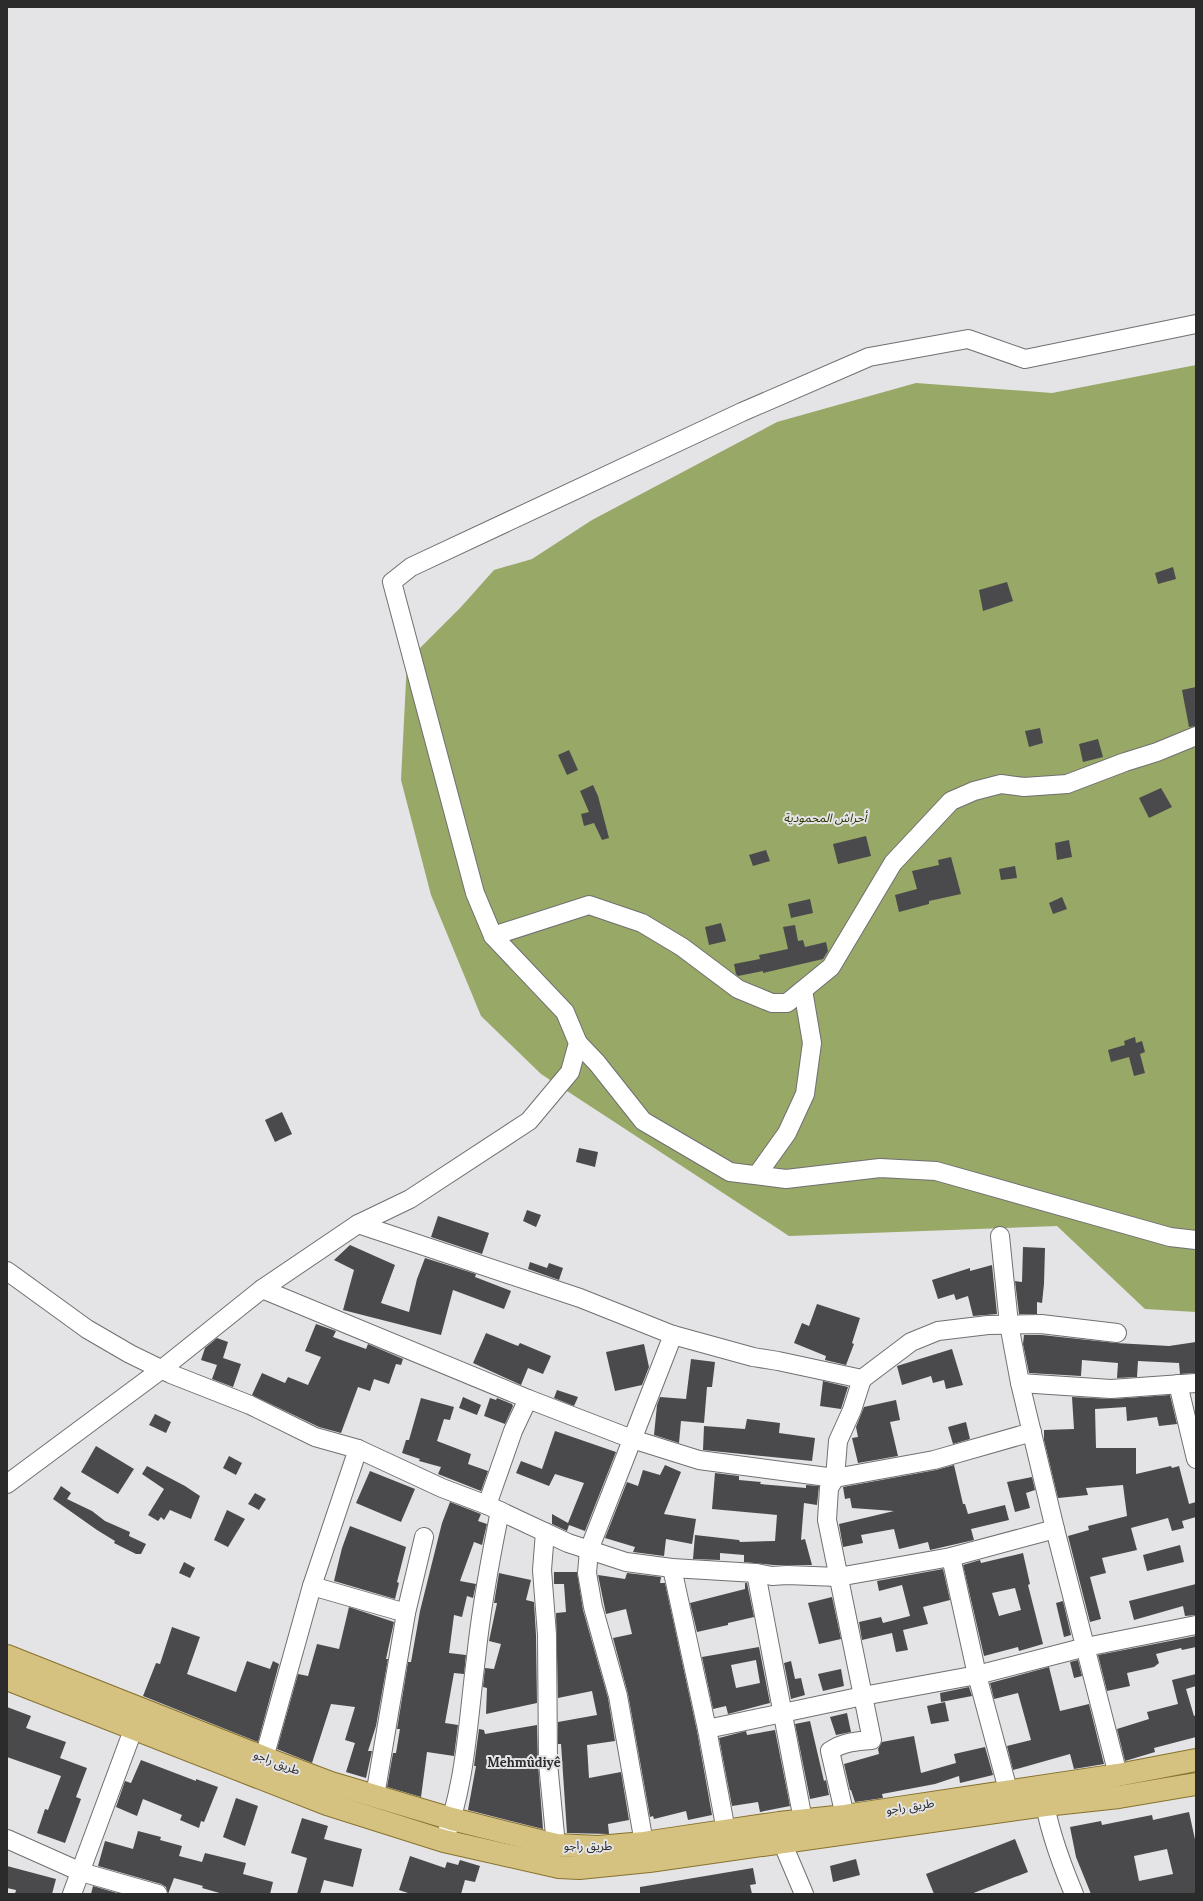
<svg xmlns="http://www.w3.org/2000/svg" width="1203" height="1901" font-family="Lora,'Noto Sans Arabic',serif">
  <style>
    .forest { fill: #97a867 }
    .building { fill: #4a494c; fill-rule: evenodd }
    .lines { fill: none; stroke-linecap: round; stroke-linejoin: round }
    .minor-casing { stroke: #706f72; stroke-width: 20 }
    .major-casing { stroke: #87722c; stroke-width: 24 }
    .minor { stroke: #fff; stroke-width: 18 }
    .major { stroke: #d5c180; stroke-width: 22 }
    .labels { text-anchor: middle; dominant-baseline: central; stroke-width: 4; stroke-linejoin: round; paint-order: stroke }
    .park-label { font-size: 12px; font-style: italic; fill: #303a07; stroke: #e4e3e6 }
    .street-label { font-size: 12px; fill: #2b2b2c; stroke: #e4e3e6 }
    .neighbourhood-label { font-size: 13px; font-weight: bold; fill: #2b2b2c; stroke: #e4e3e6 }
  </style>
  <rect width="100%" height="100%" fill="#e4e3e6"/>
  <polygon class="forest" points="1196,365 1196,1312 1145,1309 1057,1226 789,1236 541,1074 481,1016 431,895 401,780 407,661 461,607 494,570 532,559 592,520 777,422 916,383 1052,393"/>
  <g class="building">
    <polygon points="1173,567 1176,579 1158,584 1155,573"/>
    <polygon points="1007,582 1013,601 983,611 979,590"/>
    <polygon points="1196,687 1196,726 1189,727 1182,690"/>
    <polygon points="1040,728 1043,743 1029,747 1025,731"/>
    <polygon points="1098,739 1103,757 1083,762 1079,744"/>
    <polygon points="569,750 578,770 567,775 558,755"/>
    <polygon points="593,785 598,796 609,838 602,840 594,823 584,826 581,814 589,812 580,791"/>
    <polygon points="1161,788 1172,807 1149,818 1139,798"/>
    <polygon points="866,836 871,856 838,864 833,844"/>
    <polygon points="1069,840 1072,857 1057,860 1055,843"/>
    <polygon points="766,850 770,861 753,866 749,855"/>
    <polygon points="951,857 961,894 929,901 929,904 899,912 895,895 917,889 912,871 939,865 938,860"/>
    <polygon points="1015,866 1017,878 1001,880 999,869"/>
    <polygon points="1062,897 1067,909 1053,914 1049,903"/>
    <polygon points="810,899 813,913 791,918 788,904"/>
    <polygon points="721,923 726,941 709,945 705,927"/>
    <polygon points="795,925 798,941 803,940 805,947 826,942 828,951 823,959 763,973 763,971 738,976 736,974 734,964 760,959 759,955 788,949 783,927"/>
    <polygon points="1135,1037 1136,1043 1142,1041 1145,1052 1140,1054 1145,1073 1134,1076 1129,1057 1111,1062 1108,1050 1125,1045 1124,1041"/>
    <polygon points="282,1112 292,1134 275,1142 265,1120"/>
    <polygon points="579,1148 598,1152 595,1167 576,1162"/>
    <polygon points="527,1210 541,1215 536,1227 523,1221"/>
    <polygon points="438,1216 489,1233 482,1254 431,1237"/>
    <polygon points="350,1245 395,1265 381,1303 409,1312 417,1279 425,1258 476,1274 475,1277 511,1291 504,1309 453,1290 441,1335 343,1310 354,1270 334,1260"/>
    <polygon points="1023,1247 1045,1248 1044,1284 1042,1303 1037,1302 1037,1314 1019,1314 1015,1281 1022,1282"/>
    <polygon points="530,1262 547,1268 549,1263 563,1268 559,1280 528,1269"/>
    <polygon points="992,1265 997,1314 973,1316 968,1296 956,1300 954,1294 938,1299 932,1280 970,1268 970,1271"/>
    <polygon points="817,1304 860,1318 852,1343 854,1344 846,1365 825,1360 826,1356 794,1343 802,1323 809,1326"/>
    <polygon points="316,1324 336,1331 333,1337 366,1349 368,1344 403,1359 401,1365 396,1364 389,1384 374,1379 370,1391 358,1387 341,1433 319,1427 252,1395 262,1373 285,1383 288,1377 308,1385 321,1357 305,1351"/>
    <polygon points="486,1333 518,1346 520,1343 551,1356 543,1374 528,1368 521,1385 473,1363"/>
    <polygon points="1024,1335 1042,1335 1116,1343 1169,1346 1196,1342 1196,1373 1180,1374 1179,1363 1138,1361 1137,1377 1117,1378 1118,1363 1082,1360 1081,1376 1029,1373 1023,1344"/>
    <polygon points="217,1338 228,1342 223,1358 241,1364 233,1387 212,1379 217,1365 201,1360 205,1348"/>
    <polygon points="644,1344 649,1367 642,1385 615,1391 606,1352"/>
    <polygon points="952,1349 963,1385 946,1389 944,1380 933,1383 931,1376 902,1385 897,1366"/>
    <polygon points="691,1359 715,1362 712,1387 707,1387 704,1423 681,1421 679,1443 654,1435 657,1405 660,1397 686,1399"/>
    <polygon points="823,1381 848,1387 841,1409 820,1406"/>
    <polygon points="557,1390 578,1397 574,1406 554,1398"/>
    <polygon points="1170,1395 1177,1424 1159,1426 1157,1417 1127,1421 1126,1407 1095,1409 1096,1448 1136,1448 1136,1474 1171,1466 1172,1468 1179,1466 1189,1504 1196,1502 1196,1517 1182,1521 1184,1528 1172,1531 1168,1518 1131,1528 1137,1550 1102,1558 1106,1573 1090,1577 1101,1619 1090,1622 1068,1536 1089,1530 1088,1526 1127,1516 1123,1485 1086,1488 1088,1495 1058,1498 1044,1440 1044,1430 1074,1429 1072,1397 1112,1399"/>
    <polygon points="463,1397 481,1405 477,1415 459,1408"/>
    <polygon points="421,1398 454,1407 450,1420 444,1419 437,1441 471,1454 468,1464 488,1471 481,1491 438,1474 441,1467 419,1461 420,1459 402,1453 406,1440 409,1440"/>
    <polygon points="490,1398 496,1400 497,1398 512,1404 513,1406 505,1424 484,1416"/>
    <polygon points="896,1400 900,1420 890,1422 898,1456 858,1463 852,1438 858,1437 856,1427 864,1407"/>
    <polygon points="155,1414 171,1422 166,1433 149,1425"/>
    <polygon points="747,1419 780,1423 779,1433 815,1438 812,1461 703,1450 704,1426 745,1429"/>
    <polygon points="966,1422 970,1439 953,1444 948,1427"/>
    <polygon points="555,1431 616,1452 585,1531 569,1525 567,1531 552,1524 552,1514 568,1523 584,1483 555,1474 549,1486 516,1473 521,1461 542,1469"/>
    <polygon points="96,1446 134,1469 118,1494 81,1472"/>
    <polygon points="229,1456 242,1463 236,1475 223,1468"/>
    <polygon points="665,1465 681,1472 664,1514 696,1519 692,1544 666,1539 664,1556 633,1552 635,1547 605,1538 627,1482 638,1486 643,1470 660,1475"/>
    <polygon points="954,1465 963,1504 965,1504 968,1514 1005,1505 1009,1520 971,1529 974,1540 930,1550 928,1542 899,1549 894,1529 861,1535 863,1543 843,1547 839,1524 894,1511 852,1508 850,1498 845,1499 843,1487 936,1470"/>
    <polygon points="147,1466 185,1486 200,1496 191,1519 170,1510 164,1520 161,1517 158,1521 148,1515 164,1489 142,1474"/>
    <polygon points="370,1471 415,1489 401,1522 356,1503"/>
    <polygon points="715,1473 739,1476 739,1480 761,1482 760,1484 806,1488 806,1485 819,1486 817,1505 804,1503 801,1540 805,1539 812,1565 773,1565 744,1562 744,1555 720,1553 720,1560 693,1559 695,1535 739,1540 740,1542 775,1541 777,1515 712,1509"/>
    <polygon points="1032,1477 1035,1490 1026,1493 1030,1508 1015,1512 1007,1482"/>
    <polygon points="61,1486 71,1493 67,1499 92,1511 105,1521 130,1532 129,1536 146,1544 141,1554 136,1554 114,1543 115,1541 97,1530 53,1499"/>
    <polygon points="255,1493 266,1499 259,1510 248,1504"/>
    <polygon points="450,1502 481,1514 478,1521 487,1524 482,1545 474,1542 460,1581 476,1584 473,1598 467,1596 462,1617 454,1615 449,1653 466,1655 464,1674 454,1673 445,1723 458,1725 454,1756 427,1752 421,1797 387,1787 393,1753 396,1753 400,1729 397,1729 408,1662 411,1662 420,1611 442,1523"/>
    <polygon points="227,1510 245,1519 228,1547 214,1540"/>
    <polygon points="350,1526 406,1547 397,1582 399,1583 395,1599 334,1581 342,1548"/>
    <polygon points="1180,1545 1184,1562 1147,1571 1143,1555"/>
    <path d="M1023 1553 1030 1584 1028 1585 1043 1644 1019 1651 1018 1647 984 1656 963 1565 980 1560 981 1563ZM1015 1588 1021 1610 999 1616 992 1593Z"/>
    <polygon points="184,1562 195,1568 190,1578 179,1573"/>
    <polygon points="943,1569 950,1600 923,1607 928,1624 903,1630 908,1650 896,1652 892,1633 862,1640 859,1622 881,1617 883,1623 910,1616 902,1585 879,1591 877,1581"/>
    <polygon points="554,1572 577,1572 583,1610 608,1698 615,1741 587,1745 589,1778 621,1772 629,1820 608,1824 609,1834 567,1833 561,1744 558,1744 558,1722 597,1715 592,1691 558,1698 556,1613 566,1612 564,1584 554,1584"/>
    <polygon points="499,1573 531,1580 526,1600 534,1602 536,1635 537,1703 486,1714 487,1688 483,1687 485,1668 494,1669 501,1644 489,1641 497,1603 494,1603"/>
    <polygon points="627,1573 661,1577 660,1583 665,1583 697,1731 712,1815 688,1820 686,1811 654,1819 653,1816 650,1817 628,1694 613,1638 632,1634 626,1609 606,1614 598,1575 625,1579"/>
    <polygon points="745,1583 747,1583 754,1617 728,1623 728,1625 697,1632 690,1603 745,1589"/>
    <polygon points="1196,1584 1196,1615 1185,1616 1183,1606 1134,1620 1129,1601"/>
    <polygon points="832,1597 841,1639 819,1644 808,1603"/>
    <polygon points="1063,1601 1071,1635 1064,1637 1056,1603"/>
    <polygon points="349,1607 394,1622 386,1659 388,1659 376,1726 368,1751 372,1751 366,1778 346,1772 355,1743 345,1740 355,1707 331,1704 312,1763 277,1749 298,1674 308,1676 317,1644 339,1649"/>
    <polygon points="172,1627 200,1637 187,1674 236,1692 247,1661 270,1669 273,1661 279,1664 258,1742 143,1696 156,1663 160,1664"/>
    <polygon points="1196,1636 1196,1647 1182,1650 1181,1648 1156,1654 1159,1663 1154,1667 1127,1673 1130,1686 1107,1691 1098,1655"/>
    <path d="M759 1647 770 1703 728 1714 726 1706 713 1709 702 1657ZM756 1660 760 1683 736 1688 731 1665Z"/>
    <polygon points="1078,1660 1082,1676 1074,1678 1070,1662"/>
    <polygon points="791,1661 795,1679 801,1678 805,1695 791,1699 784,1663"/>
    <polygon points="1049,1667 1060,1711 1089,1704 1104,1764 1074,1769 1070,1754 1013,1770 1007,1746 1031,1740 1018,1693 994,1699 990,1683"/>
    <polygon points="841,1669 844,1686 823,1691 818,1674"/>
    <polygon points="1196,1674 1196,1686 1186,1689 1194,1716 1196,1715 1196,1737 1154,1748 1155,1752 1125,1761 1117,1729 1149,1719 1147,1712 1178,1704 1172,1680"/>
    <polygon points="969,1687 972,1696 941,1702 940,1693"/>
    <polygon points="945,1702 949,1721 931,1724 927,1706"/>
    <polygon points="7,1707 31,1716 26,1728 66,1742 60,1758 87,1768 76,1797 81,1799 65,1843 37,1833 45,1809 48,1810 61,1776 7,1757"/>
    <polygon points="847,1713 851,1732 836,1735 830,1717"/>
    <polygon points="810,1721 824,1781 826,1780 829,1795 810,1799 795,1724"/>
    <polygon points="537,1725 538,1764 543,1829 468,1810 476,1766 474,1766 479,1729 484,1730 485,1734"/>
    <polygon points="775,1730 790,1806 760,1812 758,1802 732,1806 719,1738 746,1731 747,1735"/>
    <polygon points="914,1736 921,1773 956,1763 954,1754 985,1747 993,1775 960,1783 959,1776 935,1784 882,1794 883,1798 855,1802 851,1790 850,1790 844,1764 879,1754 878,1749 882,1742"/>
    <polygon points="141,1760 196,1781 196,1779 218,1787 204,1822 201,1821 199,1828 180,1820 182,1815 143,1799 137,1816 116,1807 125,1781 131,1783"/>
    <polygon points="236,1798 258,1806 245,1846 223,1837"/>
    <path d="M1189 1812 1196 1844V1894H1091L1076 1857 1070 1827 1101 1821 1102 1825 1152 1815 1153 1820ZM1167 1849 1173 1874 1139 1881 1134 1856Z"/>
    <polygon points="302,1818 328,1826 324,1839 362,1849 353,1887 324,1880 320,1894 297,1894 307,1858 291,1853"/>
    <polygon points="138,1831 161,1837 160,1840 182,1846 179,1856 202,1862 205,1853 246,1863 243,1874 273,1882 270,1894 223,1894 202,1888 203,1886 174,1878 168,1894 166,1887 161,1884 98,1866 105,1841 133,1849"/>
    <polygon points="1015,1839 1028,1872 971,1894 934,1894 926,1874"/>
    <polygon points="410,1856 445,1868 447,1862 458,1865 460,1860 480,1866 475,1882 465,1880 461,1894 411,1894 399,1890"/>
    <polygon points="856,1859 860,1875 833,1882 830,1866"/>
    <polygon points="7,1866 56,1879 52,1894 15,1894 16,1890 7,1888"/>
    <polygon points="753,1868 756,1884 750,1885 752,1894 640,1894 640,1887"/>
    <polygon points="93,1886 120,1894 91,1894"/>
  </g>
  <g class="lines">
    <g class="minor-casing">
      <g id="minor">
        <polyline points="493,936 589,905 642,923 682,947 738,989 772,1003 787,1003 831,967 893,863 951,801 974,791 1001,784 1024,787 1067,784 1125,762 1157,752 1196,736"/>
        <polyline points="578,1043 597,1063 643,1121 730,1172 786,1179 880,1168 936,1171 1170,1237 1196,1240"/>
        <polyline points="757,1175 787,1133 805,1094 812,1043 803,990"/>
        <polyline points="358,1224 580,1298 673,1335 753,1357 778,1361 862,1379 911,1342 938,1331 988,1325 1041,1324 1117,1333"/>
        <polyline points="1000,1236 1009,1324 1020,1383 1055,1529 1118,1775"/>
        <polyline points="7,1271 87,1329 130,1354 171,1374 250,1405 315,1437 358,1449 442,1488 487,1505 568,1543 626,1562 672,1568 756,1573 772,1576 787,1575 838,1577 951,1557 1055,1529"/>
        <polyline points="262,1289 528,1399 632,1439 699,1460 835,1478 934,1460 1032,1432"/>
        <polyline points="1020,1383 1111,1389 1196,1383"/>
        <polyline points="1178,1384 1196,1459"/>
        <polyline points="7,1484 162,1369 262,1289 358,1224 410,1199 529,1121 570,1072 578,1043 565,1012 493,936 475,893 392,582 411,567 742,412 869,357 968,339 1025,359 1196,324"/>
        <polyline points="487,1505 513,1431 528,1399"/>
        <polyline points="545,1532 542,1570 547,1635 548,1763 556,1845"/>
        <polyline points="951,1557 977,1675 1008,1790"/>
        <polyline points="672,1568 707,1729 726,1831"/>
        <polyline points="756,1573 803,1820"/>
        <polyline points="312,1586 406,1613"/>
        <polyline points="707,1729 863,1696 977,1675 1086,1647 1196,1625"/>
        <polyline points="264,1758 312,1586 358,1449"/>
        <path d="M1043 1792C1047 1825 1061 1863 1074 1894"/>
        <polyline points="375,1796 406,1613 424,1537"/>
        <path d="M845 1816 830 1751C843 1742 857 1741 872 1740L827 1520 829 1488 835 1478 838 1441 852 1410 862 1379"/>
        <polyline points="781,1830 782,1842 804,1894"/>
        <polyline points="7,1839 81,1872 158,1894"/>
        <path d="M444 1841C466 1783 468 1720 476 1658 481 1609 490 1560 500 1511"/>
        <polyline points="644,1843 618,1696 593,1607 587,1573 589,1550 673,1335"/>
        <polyline points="72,1894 133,1730 134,1716"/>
      </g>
    </g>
    <g class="major-casing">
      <g id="major">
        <polyline points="7,1656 275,1762 331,1783 452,1819 556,1845 598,1847 644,1843 779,1823 845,1816 1118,1775 1196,1760"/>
        <polyline points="7,1679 327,1804 444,1841 559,1867 579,1868 649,1861 1045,1805 1119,1797 1196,1784"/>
      </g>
    </g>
    <use href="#minor" class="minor"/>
    <use href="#major" class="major"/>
  </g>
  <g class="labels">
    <g class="park-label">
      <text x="825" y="817">أحراش المحمودية</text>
    </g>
    <g class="street-label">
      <text transform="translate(277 1762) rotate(21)">طريق راجو</text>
      <text transform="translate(910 1806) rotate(-9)">طريق راجو</text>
      <text x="588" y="1845">طريق راجو</text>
    </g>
    <g class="neighbourhood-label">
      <text x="524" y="1762">Mehmûdiyê</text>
    </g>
  </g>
  <rect width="1203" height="1901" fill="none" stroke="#2b2b2c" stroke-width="16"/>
</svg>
